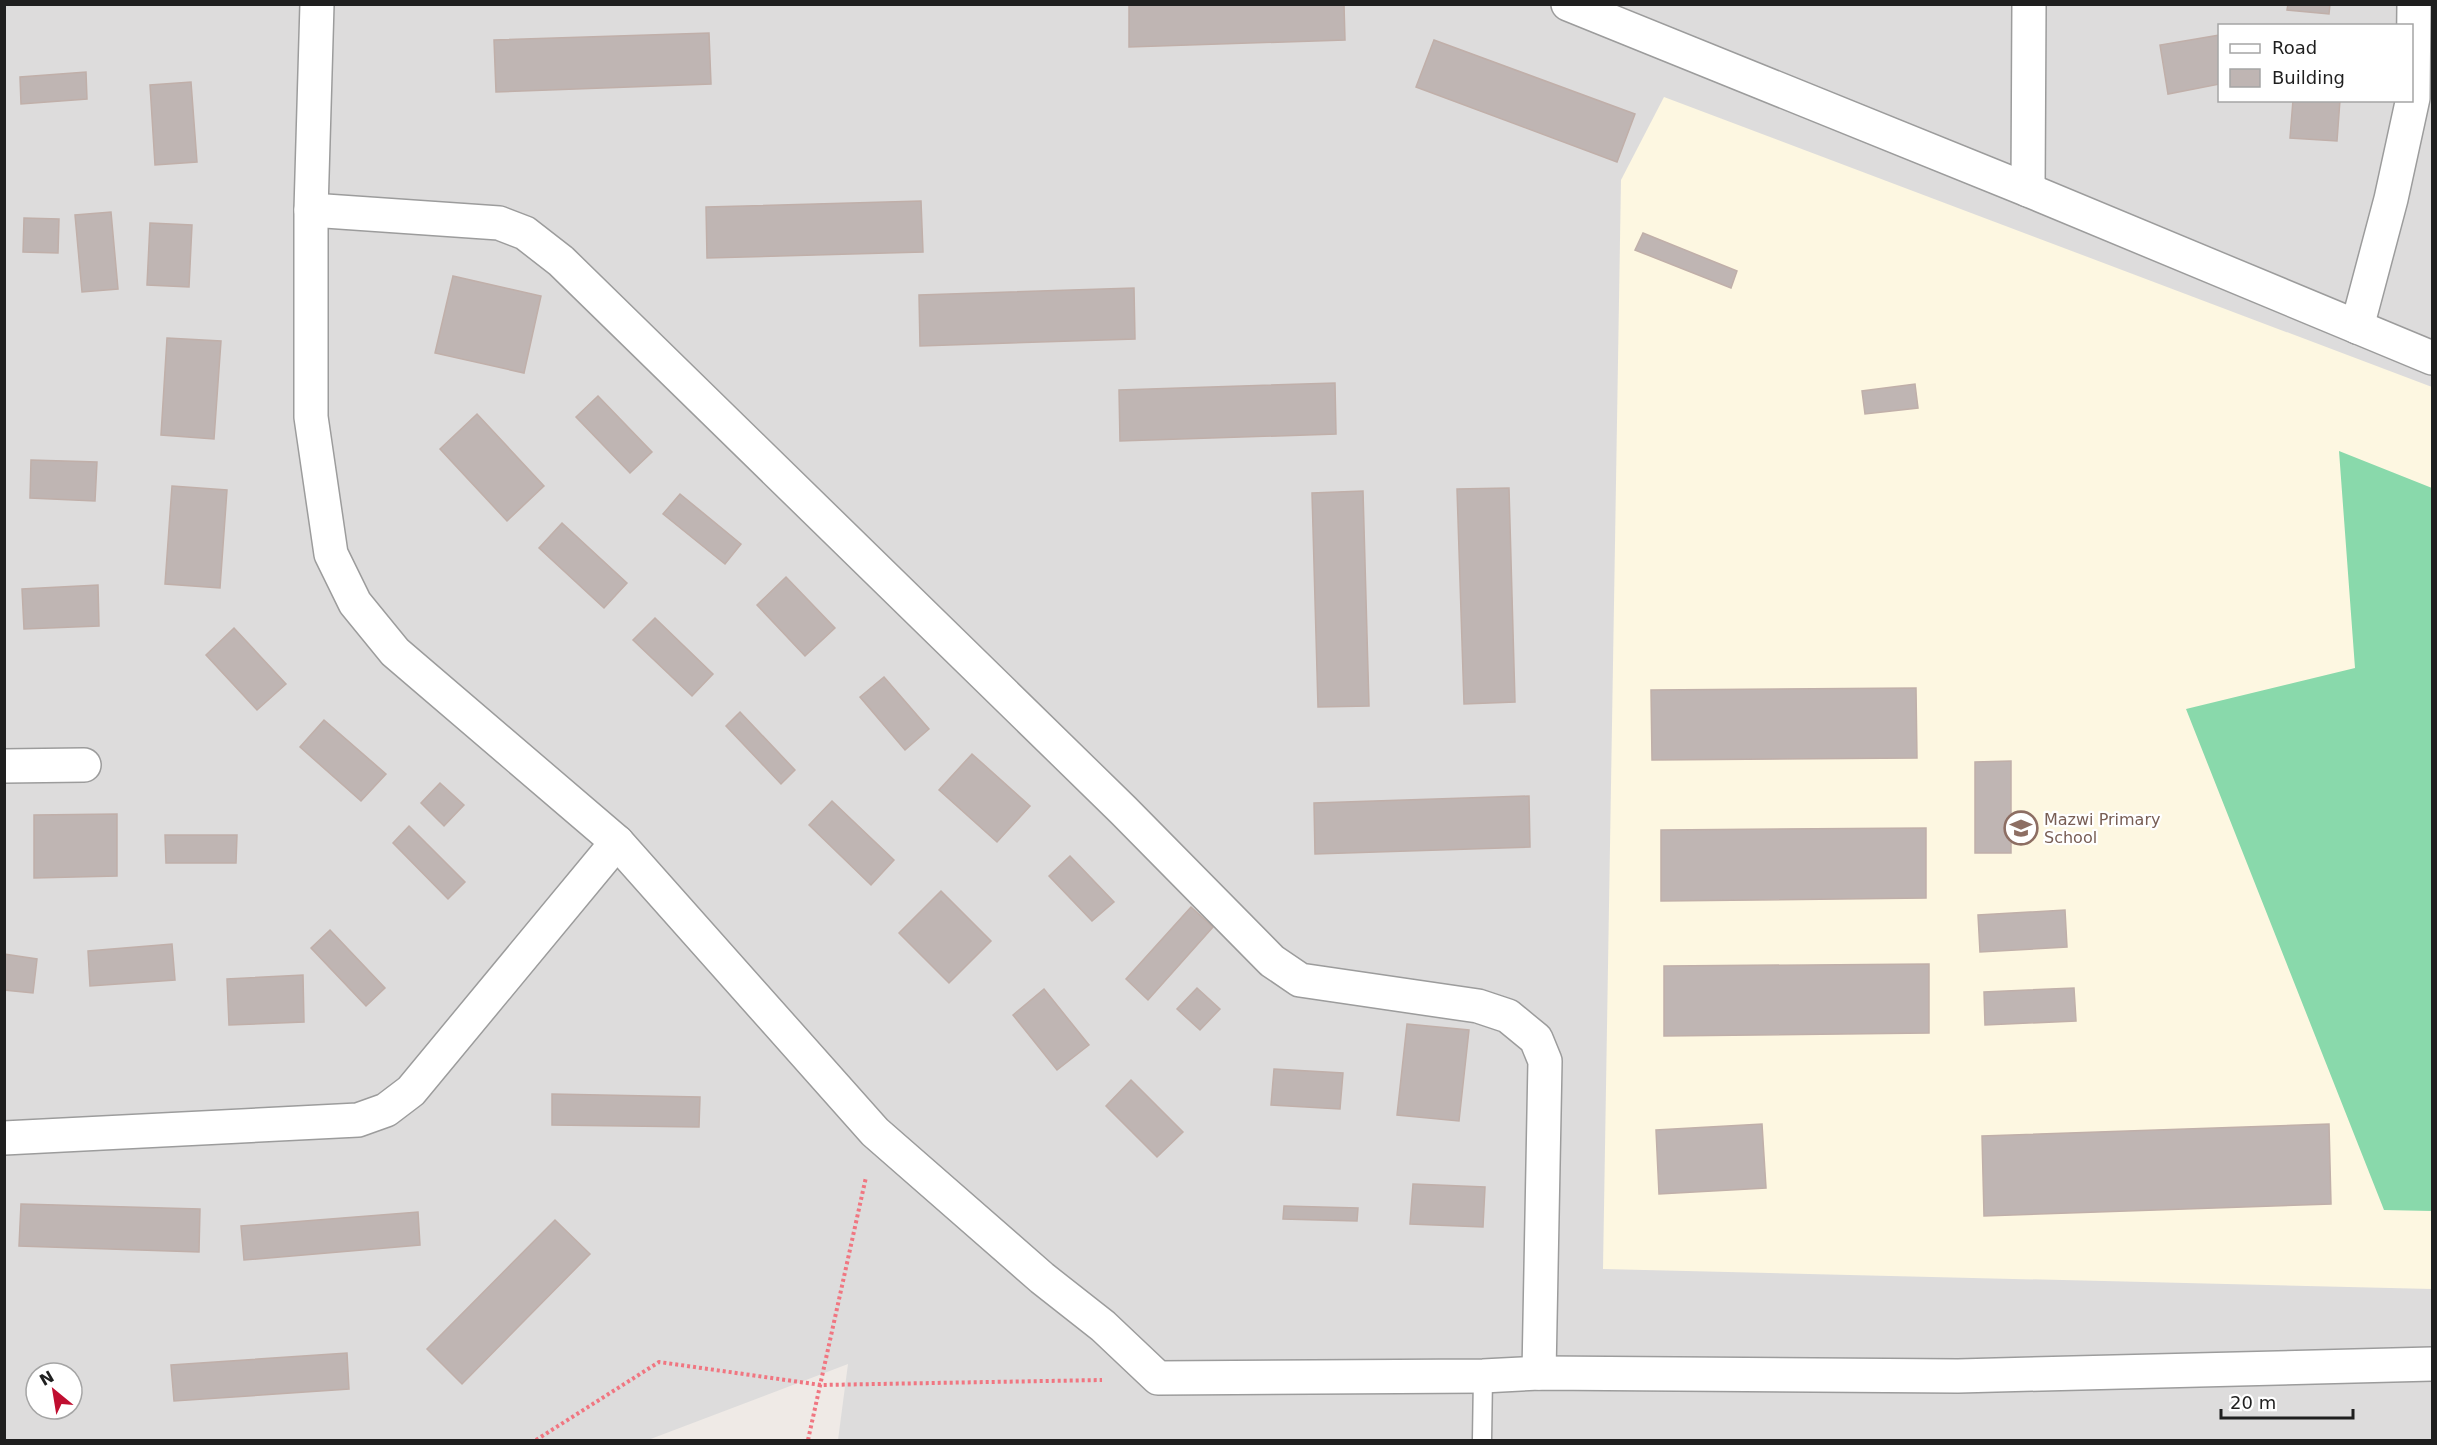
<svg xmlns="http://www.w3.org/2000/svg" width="2437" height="1445" font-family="'DejaVu Sans',sans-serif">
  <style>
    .residential { fill: #dddcdc; fill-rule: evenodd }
    .education { fill: #fdf7e1 }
    .pitch { fill: #89d9ab }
    .building { fill: #bfb5b3; stroke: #c0afa9; stroke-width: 1.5 }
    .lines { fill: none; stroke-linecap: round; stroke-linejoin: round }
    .lane-casing { stroke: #9c9c9c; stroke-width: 21 }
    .street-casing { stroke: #9c9c9c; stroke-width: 36 }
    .path { stroke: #f07681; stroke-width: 4; stroke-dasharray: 3 3; stroke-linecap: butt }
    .lane { stroke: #fff; stroke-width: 18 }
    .street { stroke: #fff; stroke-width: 33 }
    .labels { text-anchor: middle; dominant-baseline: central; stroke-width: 4.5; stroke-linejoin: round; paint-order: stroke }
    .education-label { font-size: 16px; fill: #785e54; stroke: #fff; text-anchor: start }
  </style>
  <rect width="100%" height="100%" fill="#efeae6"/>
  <path class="residential" d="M5 5H2432V1440H838L848 1364 648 1440H5ZM2220 26H2412V100H2220ZM36 1373H72V1409H36Z"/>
  <polygon class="education" points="1664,97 2432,387 2432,1289 1603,1269 1621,180"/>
  <polygon class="pitch" points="2339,451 2432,488 2432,1211 2384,1210 2186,709 2355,668"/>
  <g class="building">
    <polygon points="1129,4 1344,4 1345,40 1129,47"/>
    <polygon points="2288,4 2330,4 2329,14 2287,10"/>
    <polygon points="709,33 711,84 496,92 494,40"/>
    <polygon points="2220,35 2220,84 2168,94 2160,45"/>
    <polygon points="1434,40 1635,114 1617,162 1416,87"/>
    <polygon points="86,72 87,99 21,104 20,77"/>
    <polygon points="191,82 197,162 155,165 150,85"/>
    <polygon points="2293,100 2340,100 2337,141 2290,138"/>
    <polygon points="921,201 923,252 707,258 706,207"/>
    <polygon points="111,212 118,289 82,292 75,215"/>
    <polygon points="24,218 59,219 58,253 23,252"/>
    <polygon points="150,223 192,225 189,287 147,285"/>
    <polygon points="1643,233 1737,271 1731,288 1635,250"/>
    <polygon points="453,276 541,296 524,373 435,353"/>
    <polygon points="1134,288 1135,339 920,346 919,295"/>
    <polygon points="167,338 221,341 214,439 161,435"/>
    <polygon points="1335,383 1336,434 1120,441 1119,390"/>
    <polygon points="1915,384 1918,408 1865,414 1862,391"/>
    <polygon points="598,396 652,452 630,473 576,417"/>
    <polygon points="477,414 544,486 507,521 440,449"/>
    <polygon points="31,460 97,462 95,501 30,498"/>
    <polygon points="172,486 227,490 220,588 165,584"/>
    <polygon points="1509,488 1515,702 1464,704 1457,489"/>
    <polygon points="1363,491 1369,706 1318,707 1312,493"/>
    <polygon points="680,494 741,544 725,564 663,514"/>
    <polygon points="562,523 627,583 604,608 539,548"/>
    <polygon points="786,577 835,628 805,656 757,605"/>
    <polygon points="98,585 99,626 24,629 22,589"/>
    <polygon points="655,618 713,674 692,696 633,640"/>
    <polygon points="234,628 286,684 257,710 206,655"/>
    <polygon points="884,677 929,729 905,750 860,697"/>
    <polygon points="1916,688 1917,758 1652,760 1651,690"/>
    <polygon points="740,712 795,770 781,784 726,726"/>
    <polygon points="324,720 386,774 361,801 300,747"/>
    <polygon points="972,754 1030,806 997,842 939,790"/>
    <polygon points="2011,761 2011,853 1975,853 1975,762"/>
    <polygon points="440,783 464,805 444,826 421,803"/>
    <polygon points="1529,796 1530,847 1315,854 1314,803"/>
    <polygon points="832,801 894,860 871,885 809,825"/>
    <polygon points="117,814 117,876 34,878 34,815"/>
    <polygon points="409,826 465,882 448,899 393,843"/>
    <polygon points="1926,828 1926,898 1661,901 1661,830"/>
    <polygon points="165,835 237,835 236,863 166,863"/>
    <polygon points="1070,856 1114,902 1092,921 1049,876"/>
    <polygon points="941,891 991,941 949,983 899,933"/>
    <polygon points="1191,907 1213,927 1148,1000 1126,979"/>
    <polygon points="2065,910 2067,947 1980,952 1978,915"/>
    <polygon points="330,930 385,988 366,1006 311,948"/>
    <polygon points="172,944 175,980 90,986 88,951"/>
    <polygon points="4,954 37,959 33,993 4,990"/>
    <polygon points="1929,964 1929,1033 1664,1036 1664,966"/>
    <polygon points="303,975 304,1022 229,1025 227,979"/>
    <polygon points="1197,988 1220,1009 1200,1030 1177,1009"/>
    <polygon points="2074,988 2076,1021 1985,1025 1984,992"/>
    <polygon points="1044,989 1089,1045 1057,1070 1013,1015"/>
    <polygon points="1407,1024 1469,1030 1459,1121 1397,1115"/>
    <polygon points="1274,1069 1343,1073 1340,1109 1271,1105"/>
    <polygon points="1131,1080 1183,1132 1157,1157 1106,1106"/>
    <polygon points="552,1094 700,1097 699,1127 552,1125"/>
    <polygon points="1762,1124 1766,1188 1659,1194 1656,1130"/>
    <polygon points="2329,1124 2331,1204 1984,1216 1982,1136"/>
    <polygon points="1413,1184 1485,1187 1483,1227 1410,1224"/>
    <polygon points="21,1204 200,1209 199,1252 19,1246"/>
    <polygon points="1284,1206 1358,1208 1357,1221 1283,1219"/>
    <polygon points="418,1212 420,1245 244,1260 241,1226"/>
    <polygon points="555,1220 590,1254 462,1384 427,1349"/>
    <polygon points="347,1353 349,1389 174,1401 171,1365"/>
  </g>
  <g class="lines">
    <g class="lane-casing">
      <polyline id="lane" points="1482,1440 1483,1376"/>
    </g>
    <g class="street-casing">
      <g id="street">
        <polyline points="317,4 311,210 311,417 331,554 355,603 395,652 617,842 875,1132 1042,1278 1103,1326 1158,1378 1483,1376 1539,1373 1958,1376 2432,1364"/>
        <polyline points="1568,4 2028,190 2432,358"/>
        <polyline points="2028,190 2029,4"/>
        <polyline points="311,210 499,223 525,233 561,261 1123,810 1272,961 1300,980 1478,1006 1508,1016 1536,1039 1545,1061 1539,1373"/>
        <polyline points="2357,327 2391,199 2413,98 2414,4"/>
        <polyline points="4,766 84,765"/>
        <polyline points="4,1138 358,1120 386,1110 411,1091 617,842"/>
      </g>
    </g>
    <g class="path">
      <polyline points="536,1440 659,1362 821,1385 1102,1380"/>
      <polyline points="808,1440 866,1177"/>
    </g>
    <use href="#lane" class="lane"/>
    <use href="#street" class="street"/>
  </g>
  <defs>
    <g id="school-ring" transform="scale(1.725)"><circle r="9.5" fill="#fff" stroke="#8d6e63" stroke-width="1.5"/><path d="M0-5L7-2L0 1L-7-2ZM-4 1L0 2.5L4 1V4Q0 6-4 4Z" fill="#8d6e63"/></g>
  </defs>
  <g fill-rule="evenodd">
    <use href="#school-ring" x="2021" y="828"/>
  </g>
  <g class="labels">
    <g class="education-label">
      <text x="2044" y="819">Mazwi Primary<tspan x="2044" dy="18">School</tspan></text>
    </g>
  </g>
  <rect width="2437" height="1445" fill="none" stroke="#1f1f1f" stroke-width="12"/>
  <rect x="2218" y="24" width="195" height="78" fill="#ffffff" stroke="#a5a5a5" stroke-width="1.5"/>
  <rect x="2230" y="44" width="30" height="9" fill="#ffffff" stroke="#a5a5a5" stroke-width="1.5"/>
  <text x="2272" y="54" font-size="18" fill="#1f1f1f">Road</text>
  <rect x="2230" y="69" width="30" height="18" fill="#bfb5b3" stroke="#a5a5a5" stroke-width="1.5"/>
  <text x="2272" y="84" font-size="18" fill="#1f1f1f">Building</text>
  <g transform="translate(54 1391) rotate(330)"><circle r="28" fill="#ffffff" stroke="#a5a5a5" stroke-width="1.5"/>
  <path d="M0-4.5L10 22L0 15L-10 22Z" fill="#c00e30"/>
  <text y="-9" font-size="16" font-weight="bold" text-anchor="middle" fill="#1f1f1f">N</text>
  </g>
  <path d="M2221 1409v9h132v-9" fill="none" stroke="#1f1f1f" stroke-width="3"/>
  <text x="2230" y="1409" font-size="18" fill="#1f1f1f" stroke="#ffffff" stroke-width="4.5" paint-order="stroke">20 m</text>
</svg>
